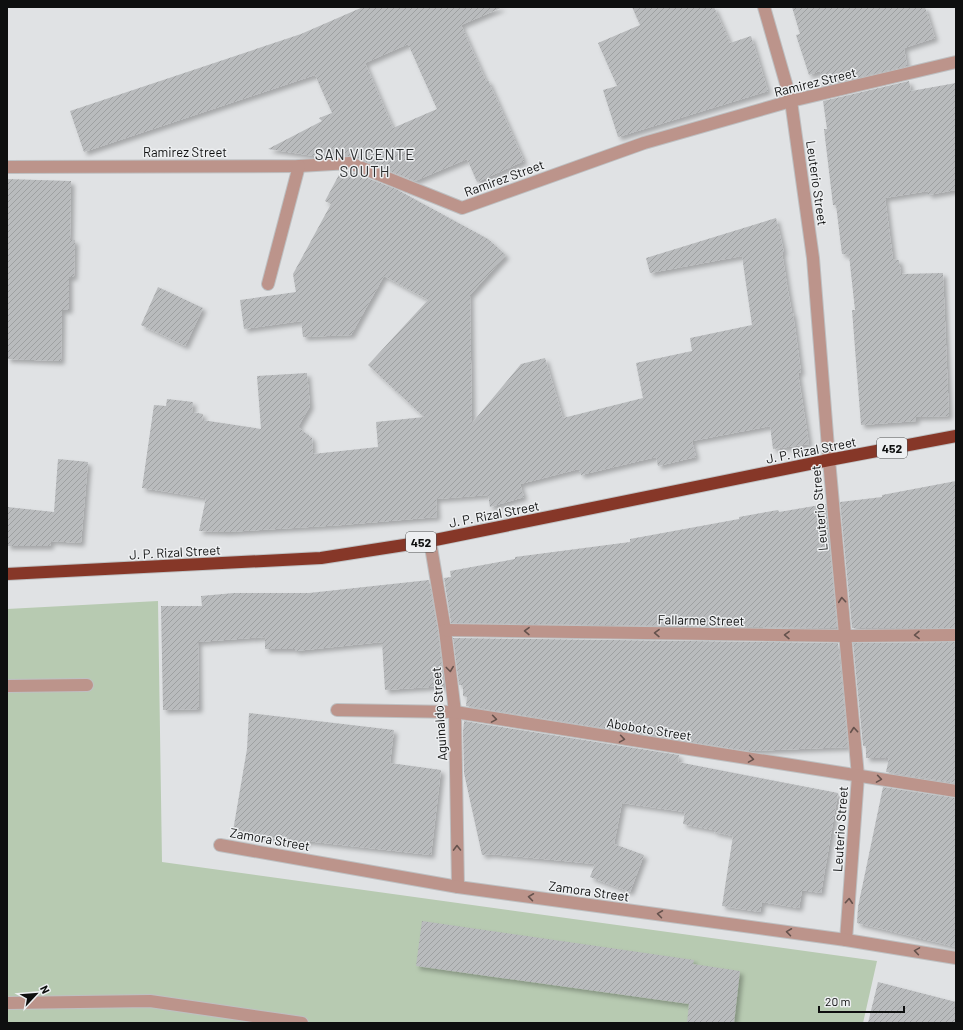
<svg xmlns="http://www.w3.org/2000/svg" width="963" height="1030" font-family="Barlow,sans-serif">
  <style>
    .green { fill: #b7cab1 }
    .building { fill: url(#building-hatch); fill-rule: evenodd; filter: url(#shadow) }
    .lines { fill: none; stroke-linecap: round; stroke-linejoin: round }
    .minor-casing { stroke: #bec0c2; stroke-width: 14 }
    .highway-casing { stroke: #bec0c2; stroke-width: 14 }
    .minor { stroke: #bc948b; stroke-width: 12 }
    .highway { stroke: #863728; stroke-width: 12 }
    .oneway { stroke: #65524d }
    .labels { text-anchor: middle; dominant-baseline: central; stroke-width: 3; stroke-linejoin: round; paint-order: stroke }
    .shield { fill: #edeff1; stroke: #515253; stroke-width: 1 }
    .shield-label { font-size: 12px; font-weight: bold; fill: #0e0f0f }
    .street-label { font-size: 13px; fill: #0e0f0f; stroke: #edeff1 }
    .quarter-label { font-size: 15px; letter-spacing: 1px; fill: #2b2d2e; stroke: #edeff1 }
  </style>
  <defs>
    <pattern id="building-hatch" width="6" height="6" patternUnits="userSpaceOnUse"><rect width="6" height="6" fill="#b9bbbd"/><path d="M-1 1l2-2M0 6l6-6M5 7l2-2" fill="none" stroke="#9ea0a1"/></pattern>
    <filter id="shadow"><feDropShadow dx="3.5" dy="3.5" stdDeviation="2" flood-color="#0004"/></filter>
  </defs>
  <rect width="100%" height="100%" fill="#e0e2e4"/>
  <polygon class="green" points="158,601 162,862 877,961 863,1023 7,1023 7,609"/>
  <g class="building">
    <path d="M363 7H503L461 25 486 81 488 80 524 161 477 182 467 159 415 181 352 156 321 157 268 149 322 121 319 118 332 113 315 75 84 152 70 111 301 34ZM408 44 437 109 393 128 365 63Z"/>
    <polygon points="632,7 714,7 730,43 751,36 768,91 618,137 603,90 617,86 598,43 640,25"/>
    <polygon points="792,7 925,7 935,38 904,48 907,66 822,86 820,71 809,75 796,35 800,34"/>
    <polygon points="909,81 911,91 956,83 956,190 928,195 928,191 885,198 893,259 899,260 901,274 943,273 949,416 916,417 916,421 861,425 852,310 855,310 849,255 842,254 836,205 833,205 824,129 827,129 823,101"/>
    <polygon points="341,171 349,171 396,189 488,239 506,255 470,295 472,423 521,364 545,358 563,418 643,398 636,363 692,351 690,338 752,325 742,256 650,273 646,258 776,218 784,252 782,252 787,285 792,313 793,313 801,372 798,373 809,444 773,449 770,426 692,441 696,457 658,466 656,457 581,475 579,469 520,484 524,497 490,507 488,495 436,499 437,517 342,525 227,532 199,531 206,498 142,488 154,405 166,406 167,399 193,402 192,412 203,414 202,420 261,429 257,376 307,373 310,406 298,427 312,438 313,454 378,447 376,422 424,417 368,365 428,300 384,276 351,335 303,337 301,321 244,329 240,300 296,292 293,274 331,204 325,201"/>
    <polygon points="7,179 71,181 70,240 75,240 74,277 69,277 69,310 62,310 61,361 7,359"/>
    <polygon points="158,287 203,308 185,346 141,325"/>
    <polygon points="58,459 88,462 81,543 51,541 50,546 7,546 7,507 54,512"/>
    <polygon points="956,481 956,628 852,628 840,502 882,497 882,495"/>
    <polygon points="826,504 837,628 451,623 444,578 451,577 450,571 515,559 515,557 630,542 630,539 739,519 739,517 778,510 779,512"/>
    <polygon points="429,580 438,631 444,686 385,690 382,642 295,651 295,649 265,649 265,637 198,642 199,709 163,710 161,606 202,606 201,596 234,593 309,593"/>
    <polygon points="453,638 838,643 848,747 748,751 466,706 467,697 463,696 463,685 459,685"/>
    <polygon points="956,642 956,783 886,772 889,758 866,758 866,746 863,746 853,643"/>
    <polygon points="249,713 394,730 390,763 441,770 431,855 306,841 306,844 233,831 247,749"/>
    <polygon points="464,721 679,755 678,762 838,793 821,893 802,890 799,908 762,902 760,912 722,906 733,836 714,832 714,830 683,824 685,812 622,803 614,844 644,855 630,892 590,877 595,864 491,854 482,855 464,773 463,732"/>
    <polygon points="883,787 956,798 956,947 857,923 858,907"/>
    <polygon points="422,921 694,960 693,964 740,971 734,1023 687,1023 689,1004 416,966"/>
    <polygon points="878,982 956,1002 956,1023 868,1023"/>
  </g>
  <g class="lines">
    <g class="minor-casing">
      <g id="minor">
        <polyline points="764,7 791,101 813,258 829,460 858,776 846,940"/>
        <polyline points="7,167 299,166 350,163 462,208 644,143 791,101 956,62"/>
        <polyline points="268,284 299,166"/>
        <polyline points="430,541 445,630 455,712 458,887"/>
        <polyline points="445,630 845,636 956,635"/>
        <polyline points="7,686 87,685"/>
        <polyline points="337,710 455,712 956,791"/>
        <polyline points="220,845 458,887 846,940 956,958"/>
        <polyline points="7,1003 150,1001 302,1023"/>
      </g>
    </g>
    <g class="highway-casing">
      <polyline id="highway" points="7,574 321,558 430,541 829,460 956,436"/>
    </g>
    <use href="#minor" class="minor"/>
    <use href="#highway" class="highway"/>
  </g>
  <defs><path id="oneway-chevron" d="M-2-3.5L2.5 0L-2 3.5" fill="none" stroke-width="1.6" stroke-linecap="round" stroke-linejoin="round"/></defs>
  <g class="oneway">
    <use href="#oneway-chevron" transform="translate(842 600) rotate(-95)"/>
    <use href="#oneway-chevron" transform="translate(527 631) rotate(-179)"/>
    <use href="#oneway-chevron" transform="translate(657 633) rotate(-179)"/>
    <use href="#oneway-chevron" transform="translate(787 635) rotate(-179)"/>
    <use href="#oneway-chevron" transform="translate(917 635) rotate(179)"/>
    <use href="#oneway-chevron" transform="translate(450 669) rotate(83)"/>
    <use href="#oneway-chevron" transform="translate(494 719) rotate(9)"/>
    <use href="#oneway-chevron" transform="translate(854 730) rotate(-95)"/>
    <use href="#oneway-chevron" transform="translate(622 739) rotate(9)"/>
    <use href="#oneway-chevron" transform="translate(751 759) rotate(9)"/>
    <use href="#oneway-chevron" transform="translate(879 779) rotate(9)"/>
    <use href="#oneway-chevron" transform="translate(457 848) rotate(-91)"/>
    <use href="#oneway-chevron" transform="translate(531 897) rotate(-172)"/>
    <use href="#oneway-chevron" transform="translate(849 901) rotate(-86)"/>
    <use href="#oneway-chevron" transform="translate(660 914) rotate(-172)"/>
    <use href="#oneway-chevron" transform="translate(789 932) rotate(-172)"/>
    <use href="#oneway-chevron" transform="translate(917 951) rotate(-171)"/>
  </g>
  <g class="labels">
    <g class="shield">
      <rect x="877" y="438" width="30" height="20" rx="3"/>
      <rect x="406" y="532" width="30" height="20" rx="3"/>
    </g>
    <g class="shield-label">
      <text x="892" y="448">452</text>
      <text x="421" y="542">452</text>
    </g>
    <g class="street-label">
      <text transform="translate(815 82) rotate(-14)">Ramirez Street</text>
      <text x="185" y="152">Ramirez Street</text>
      <text transform="translate(504 178) rotate(-20)">Ramirez Street</text>
      <text transform="translate(817 183) rotate(82)">Leuterio Street</text>
      <text transform="translate(811 450) rotate(-11)">J. P. Rizal Street</text>
      <text transform="translate(819 508) rotate(-95)">Leuterio Street</text>
      <text transform="translate(494 514) rotate(-11)">J. P. Rizal Street</text>
      <text transform="translate(175 552) rotate(-3)">J. P. Rizal Street</text>
      <text transform="translate(701 620) rotate(1)">Fallarme Street</text>
      <text transform="translate(439 714) rotate(-94)">Aguinaldo Street</text>
      <text transform="translate(649 729) rotate(9)">Aboboto Street</text>
      <text transform="translate(840 829) rotate(-86)">Leuterio Street</text>
      <text transform="translate(270 839) rotate(10)">Zamora Street</text>
      <text transform="translate(589 891) rotate(8)">Zamora Street</text>
    </g>
    <g class="quarter-label">
      <text x="365" y="154">SAN VICENTE<tspan x="365" dy="17">SOUTH</tspan></text>
    </g>
  </g>
  <rect width="963" height="1030" fill="none" stroke="#0e0f0f" stroke-width="16"/>
  <g transform="translate(36 994) rotate(64)" stroke="#edeff1" stroke-width="3" paint-order="stroke">
  <path d="M0-3L7 15L0 10L-7 15Z" fill="#0e0f0f"/>
  <text y="-6" font-size="11" font-weight="bold" text-anchor="middle" fill="#0e0f0f">N</text>
  </g>
  <path d="M819 1006v6h85v-6" fill="none" stroke="#0e0f0f" stroke-width="2"/>
  <text x="825" y="1006" font-size="12" fill="#0e0f0f" stroke="#edeff1" stroke-width="3" paint-order="stroke">20 m</text>
</svg>
